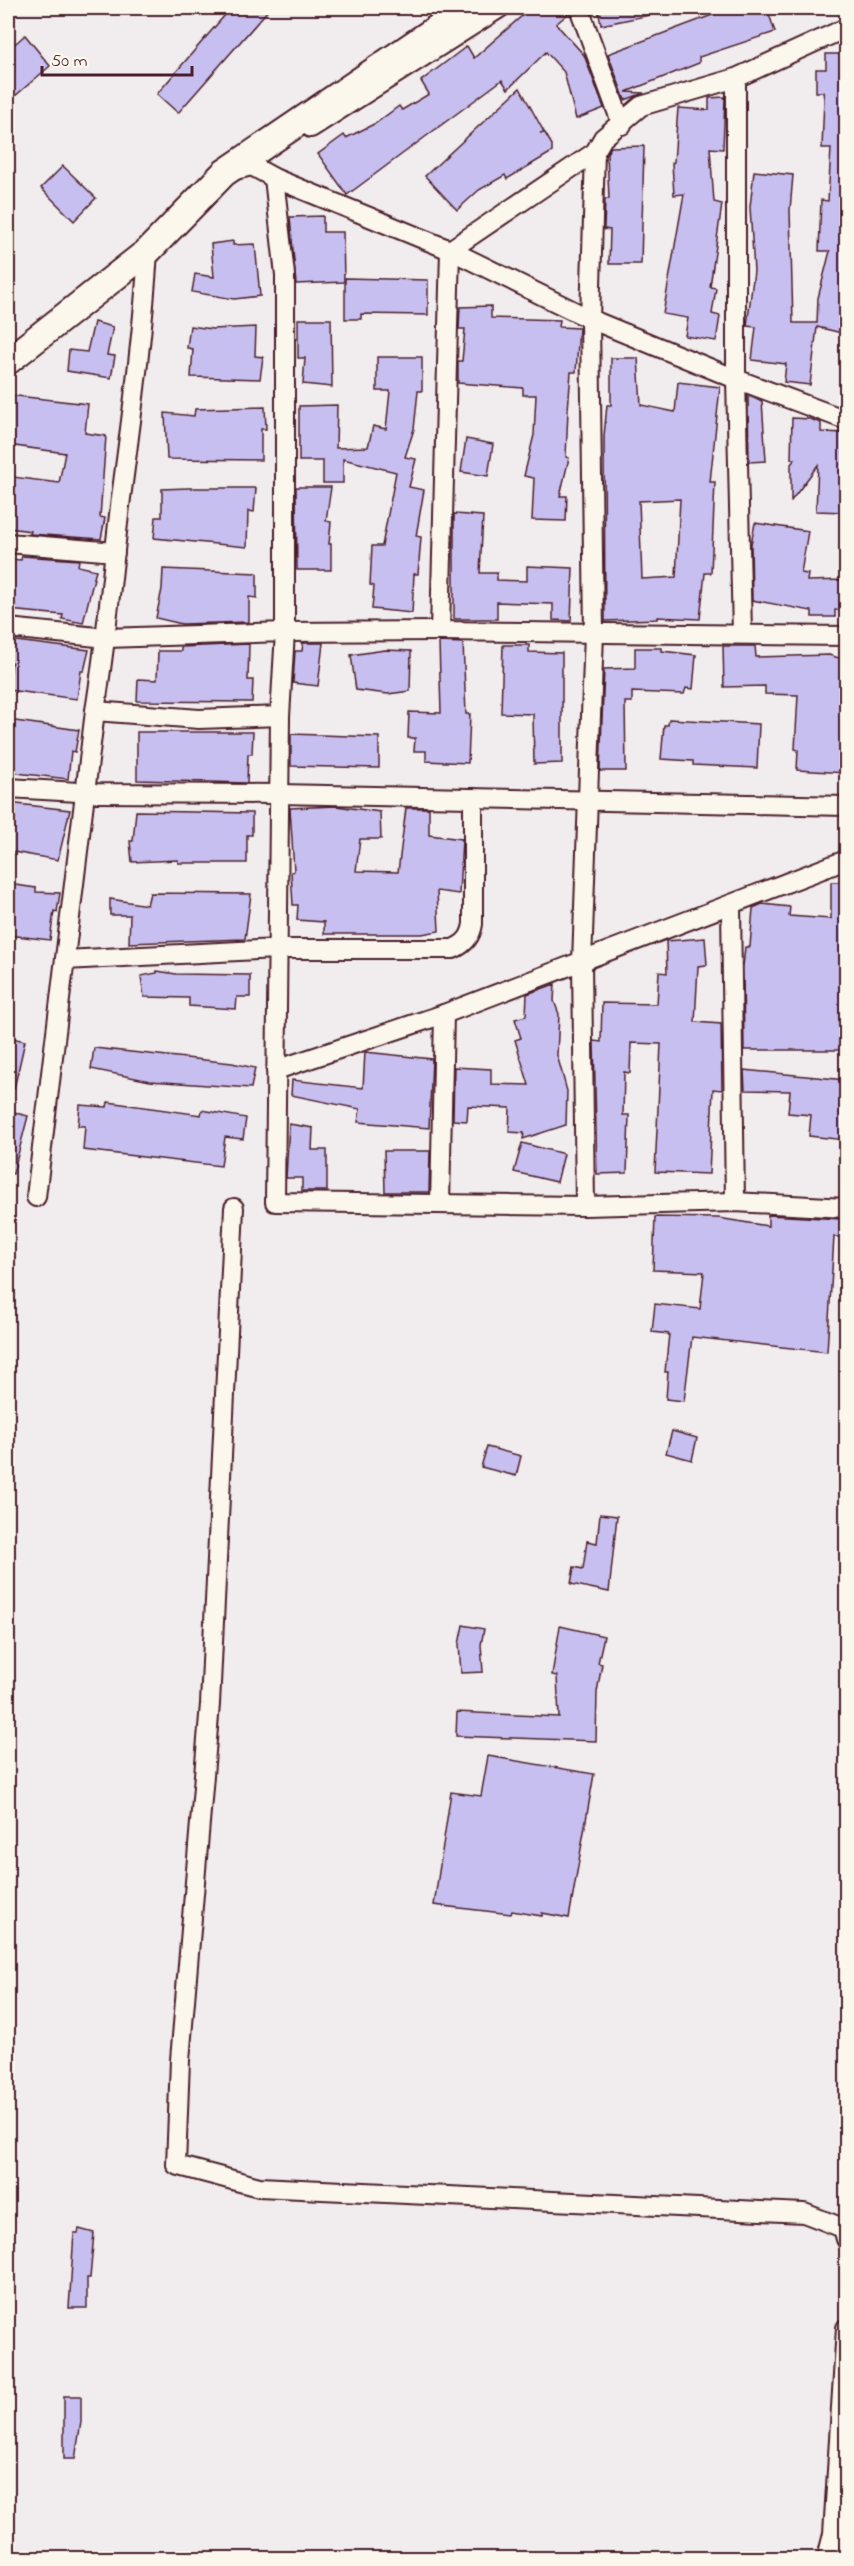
<svg xmlns="http://www.w3.org/2000/svg" width="854" height="2566" font-family="'Indie Flower',sans-serif">
  <style>
    .building { fill: #c8bff1; stroke: #4a1f2b; stroke-width: 1.5; fill-rule: evenodd }
    .lines { fill: none; stroke-linecap: round; stroke-linejoin: round }
    .street-casing { stroke: #4a1f2b; stroke-width: 22 }
    .secondary-casing { stroke: #4a1f2b; stroke-width: 30 }
    .street { stroke: #fbf7ec; stroke-width: 18 }
    .secondary { stroke: #fbf7ec; stroke-width: 26 }
  </style>
  <rect width="100%" height="100%" fill="#f1eced"/>
  <filter id="ink" filterUnits="userSpaceOnUse"><feTurbulence type="fractalNoise" baseFrequency=".0167" numOctaves="2"/><feDisplacementMap in="SourceGraphic" scale="12" xChannelSelector="R" yChannelSelector="G"/><feConvolveMatrix kernelMatrix="1 2 1 2 8 2 1 2 1" color-interpolation-filters="sRGB"/></filter>
  <g filter="url(#ink)">
    <g class="building">
      <polygon points="231,8 270,8 178,113 157,94"/>
      <polygon points="531,8 568,8 569,13 556,24 584,55 604,108 576,119 564,72 546,52 508,89 502,80 347,195 318,154 344,135 346,138 376,123 399,106 402,110 429,94 421,81 467,46 474,58"/>
      <polygon points="598,8 649,8 650,15 601,25"/>
      <polygon points="731,8 767,8 775,32 699,57 699,63 626,92 644,93 625,100 608,54"/>
      <polygon points="25,35 50,66 8,102 8,50"/>
      <polygon points="826,54 846,54 846,334 817,327 810,385 784,382 786,364 752,360 756,327 747,326 754,271 750,207 754,171 793,175 790,210 793,323 817,323 818,298 830,251 819,251 821,200 828,201 831,148 822,148 824,99 823,92 816,92 816,69 826,69"/>
      <polygon points="520,88 544,132 540,133 545,133 552,145 552,152 507,179 505,175 479,190 457,210 425,176"/>
      <polygon points="725,97 723,149 710,148 714,202 722,204 710,287 716,288 712,314 720,316 716,341 685,336 688,318 663,314 684,194 674,195 672,163 674,162 678,108 709,110 709,98"/>
      <polygon points="644,146 641,264 609,264 610,230 604,229 605,199 609,199 607,153 611,147"/>
      <polygon points="63,166 96,198 74,221 41,188"/>
      <polygon points="323,216 323,232 343,232 344,282 296,284 290,217"/>
      <polygon points="233,241 233,245 255,244 260,296 234,299 192,292 195,274 214,277 211,244"/>
      <polygon points="345,278 428,280 428,315 361,314 361,319 345,319"/>
      <polygon points="491,306 491,318 560,320 559,327 579,328 576,372 571,372 568,410 566,457 569,458 560,496 567,496 566,521 532,520 534,478 524,476 534,435 536,395 523,395 523,388 458,383 458,361 462,361 465,329 459,329 460,307"/>
      <polygon points="298,319 331,319 332,387 303,384 305,358 298,358"/>
      <polygon points="94,322 113,327 107,355 115,356 111,378 67,371 69,350 87,352"/>
      <polygon points="190,326 212,329 256,327 255,356 263,357 260,379 191,377 193,349 187,348"/>
      <polygon points="377,357 422,357 422,391 418,391 414,429 405,457 416,459 409,487 424,490 416,536 421,537 418,574 414,574 412,613 372,609 374,586 370,585 372,546 382,546 396,472 343,459 343,483 323,483 323,461 299,461 299,406 337,405 336,448 368,447 373,426 386,429 390,391 377,391"/>
      <path d="M611 358H638L641 405 675 412 678 382 720 387 710 482H715L711 573H705L700 619 657 617V619L605 621 604 436 607 405H611ZM680 499 676 577 642 579 639 501Z"/>
      <polygon points="8,395 88,404 85,433 106,436 100,517 105,518 101,539 30,534 31,531 8,528 8,500 13,477 59,483 65,453 8,445"/>
      <polygon points="748,396 762,401 766,461 749,462"/>
      <polygon points="265,407 266,429 261,429 261,460 167,459 165,413 194,416 195,409"/>
      <polygon points="792,418 810,419 821,423 821,432 846,433 846,512 816,511 818,465 791,501 791,464 795,459 791,459"/>
      <polygon points="466,439 493,444 488,476 461,472"/>
      <polygon points="296,487 331,487 326,521 331,522 329,544 331,544 331,570 297,570"/>
      <polygon points="188,488 256,488 254,512 248,511 247,547 154,538 156,517 162,517 162,489"/>
      <polygon points="454,514 483,516 480,573 497,573 497,580 527,581 527,566 573,568 571,621 553,620 553,604 497,602 497,619 454,619"/>
      <polygon points="755,523 808,531 801,573 808,574 807,581 846,580 846,610 835,610 835,617 812,617 812,611 752,600 751,544"/>
      <polygon points="22,556 79,560 78,566 96,570 83,623 62,619 63,615 8,610 8,559 21,560"/>
      <polygon points="163,569 257,573 257,598 249,597 249,622 182,624 156,618 162,589"/>
      <polygon points="8,640 89,650 84,671 81,671 77,699 8,690 12,662 8,662"/>
      <polygon points="439,642 463,643 466,714 470,714 468,763 426,761 426,751 414,751 415,738 408,738 409,712 441,713"/>
      <polygon points="303,643 323,643 318,686 293,683 295,651 302,651"/>
      <polygon points="249,644 248,680 253,680 252,702 137,701 138,679 157,680 158,651 181,651 181,647"/>
      <polygon points="503,645 529,645 529,652 562,653 562,763 534,764 533,714 501,713"/>
      <polygon points="723,646 755,646 756,657 829,655 846,660 846,773 797,770 798,750 795,749 798,695 765,694 765,686 724,687"/>
      <polygon points="635,648 662,648 662,651 696,655 693,689 686,688 684,694 632,692 632,702 625,702 626,771 600,771 604,669 635,668"/>
      <polygon points="385,650 411,651 410,691 388,694 356,690 351,655"/>
      <polygon points="669,719 759,724 757,768 693,765 693,761 661,759 664,725 668,725"/>
      <polygon points="8,720 79,730 75,752 71,751 68,779 8,772"/>
      <polygon points="137,732 253,732 252,754 248,754 247,783 137,780"/>
      <polygon points="291,734 379,737 379,768 291,766"/>
      <polygon points="8,803 70,810 58,860 8,851"/>
      <polygon points="336,806 380,812 381,839 360,839 356,871 398,872 406,808 429,808 429,835 462,839 459,894 437,891 439,931 422,934 324,934 324,922 297,920 298,905 293,905 291,872 294,871 290,808"/>
      <polygon points="136,811 252,813 252,835 247,835 247,863 178,863 178,860 132,862 130,841 133,841"/>
      <polygon points="831,882 846,882 846,1050 744,1050 743,967 745,947 750,947 753,908 762,904 790,907 789,916 831,919"/>
      <polygon points="8,884 36,888 36,892 60,893 57,912 54,911 50,940 8,935"/>
      <polygon points="150,893 251,894 245,939 129,943 130,915 110,915 110,899 147,905"/>
      <polygon points="705,938 707,965 698,966 695,1022 721,1024 722,1090 713,1089 709,1174 655,1172 661,1044 631,1043 630,1073 624,1072 623,1115 629,1115 627,1173 597,1174 594,1041 601,1042 602,1003 657,1004 659,972 667,973 666,941"/>
      <polygon points="157,971 176,974 250,975 250,997 237,997 236,1009 189,1006 189,998 144,997 141,976 157,973"/>
      <polygon points="555,984 554,1001 559,1014 557,1055 567,1091 566,1125 523,1139 524,1133 509,1132 510,1108 468,1106 467,1121 453,1120 454,1067 491,1069 491,1084 529,1085 515,1040 521,1038 515,1019 526,1016 527,994"/>
      <polygon points="8,1037 25,1041 14,1089 8,1088"/>
      <polygon points="94,1048 232,1063 255,1068 251,1088 150,1081 91,1069"/>
      <polygon points="365,1052 432,1059 429,1128 358,1122 360,1109 291,1095 292,1080 363,1088"/>
      <polygon points="744,1070 846,1080 846,1140 809,1136 811,1115 788,1113 790,1091 745,1090"/>
      <polygon points="108,1102 201,1115 202,1110 246,1118 243,1139 225,1137 221,1166 83,1150 85,1126 78,1126 80,1105 107,1107"/>
      <polygon points="8,1111 28,1116 13,1174 8,1173"/>
      <polygon points="289,1124 313,1128 312,1150 327,1150 327,1191 302,1191 302,1178 286,1178"/>
      <polygon points="522,1143 564,1154 557,1182 514,1172"/>
      <polygon points="384,1151 430,1151 429,1192 385,1192"/>
      <polygon points="768,1215 841,1219 842,1237 834,1237 827,1352 692,1337 684,1401 666,1399 668,1372 665,1372 669,1334 652,1332 655,1304 700,1309 704,1272 653,1270 655,1217 718,1218 768,1226"/>
      <polygon points="672,1431 697,1438 692,1460 666,1453"/>
      <polygon points="487,1447 521,1456 516,1476 481,1467"/>
      <polygon points="600,1514 617,1516 609,1592 571,1584 574,1567 583,1569 587,1541 597,1543"/>
      <polygon points="463,1625 484,1629 481,1645 483,1672 461,1673 459,1644"/>
      <polygon points="560,1626 604,1636 598,1663 602,1664 597,1692 596,1741 456,1736 457,1712 559,1717 557,1676 552,1675"/>
      <polygon points="488,1756 594,1774 569,1918 542,1913 542,1916 512,1911 511,1914 434,1905 451,1792 481,1796"/>
      <polygon points="79,2229 94,2233 90,2278 87,2278 87,2308 69,2308 74,2233 78,2233"/>
      <polygon points="64,2396 81,2396 81,2422 75,2459 64,2459"/>
    </g>
    <g class="lines">
      <g class="street-casing">
        <g id="street">
          <polyline points="579,8 622,125"/>
          <polyline points="736,78 736,379 742,633"/>
          <polyline points="311,128 500,8"/>
          <polyline points="231,171 252,166 274,178 450,250 590,319 736,379 846,420"/>
          <polyline points="274,178 285,275 285,632 280,716 275,1202 585,1206 735,1202 846,1208"/>
          <polyline points="8,543 115,552"/>
          <polyline points="8,628 107,638 285,632 440,631 846,636"/>
          <polyline points="440,631 450,250 595,152 603,138 641,106 736,78 846,28"/>
          <polyline points="95,711 199,719 280,716"/>
          <polyline points="8,788 96,793 279,794 846,806"/>
          <polyline points="731,906 735,1202"/>
          <path d="M65 960 277 949H453C465 944 471 937 473 924V798"/>
          <polyline points="276,1070 444,1014 846,860"/>
          <path d="M36 1197 95 711C106 643 112 574 120 506 131 421 143 336 148 251"/>
          <polyline points="440,1204 444,1014"/>
          <polyline points="585,1206 582,962 594,633 590,319 595,152"/>
          <polyline points="234,1208 210,1704 180,2060 176,2165 259,2187 804,2213 843,2228 846,2239"/>
          <polyline points="827,2558 833,2534 846,2328"/>
        </g>
      </g>
      <g class="secondary-casing">
        <polyline id="secondary" points="8,361 148,251 224,173 467,8"/>
      </g>
      <use href="#street" class="street"/>
      <use href="#secondary" class="secondary"/>
    </g>
  </g>
  <rect width="854" height="2566" fill="none" stroke="#fbf7ec" stroke-width="30"/>
  <rect x="15" y="15" width="824" height="2536" fill="none" stroke="#4a1f2b" stroke-width="2" filter="url(#ink)"/>
  <path d="M42 66v9h150v-9" fill="none" stroke="#4a1f2b" stroke-width="3"/>
  <text x="51" y="66" font-size="18" fill="#4a1f2b" stroke="#fbf7ec" stroke-width="4.5" paint-order="stroke">50 m</text>
</svg>
